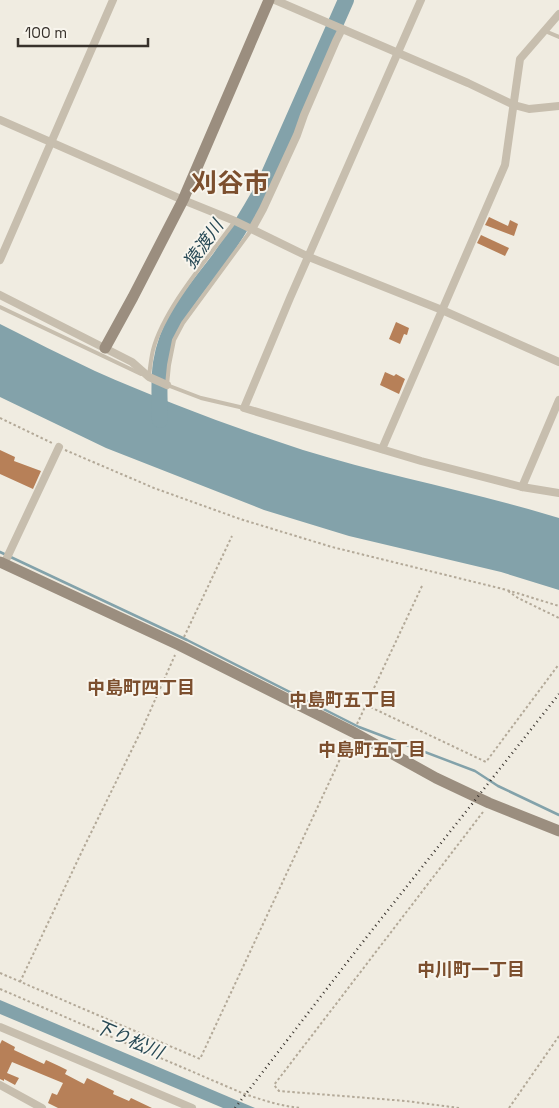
<svg xmlns="http://www.w3.org/2000/svg" width="559" height="1108" font-family="'Space Grotesk','Noto Sans JP',sans-serif">
  <style>
    .water { fill: #83a2aa }
    .lines { fill: none; stroke-linecap: round; stroke-linejoin: round }
    .stream { stroke: #83a2aa; stroke-width: 2.5 }
    .river { stroke: #83a2aa; stroke-width: 16 }
    .building { fill: #b78058 }
    .path { stroke: #b3a998; stroke-width: 2; stroke-dasharray: 2.5 2.5; stroke-linecap: butt }
    .lane { stroke: #c7beae; stroke-width: 4 }
    .street { stroke: #c7beae; stroke-width: 8 }
    .secondary { stroke: #9b8e7f; stroke-width: 11 }
    .rail { stroke: #37312b; stroke-width: 2.5; stroke-dasharray: 1 4; stroke-linecap: butt }
    .labels { text-anchor: middle; dominant-baseline: central; stroke-width: 4; stroke-linejoin: round; paint-order: stroke }
    .water-label { font-size: 18px; font-style: italic; fill: #264854; stroke: #f8f5ed }
    .neighbourhood-label { font-size: 18px; font-weight: bold; fill: #7c4f2e; stroke: #f8f5ed }
    .town-label { font-size: 26px; font-weight: bold; fill: #7c4f2e; stroke: #f8f5ed }
  </style>
  <rect width="100%" height="100%" fill="#f0ece1"/>
  <g class="water">
    <path d="M0 324C32 340 63 356 95 371 163 401 232 427 303 450 387 476 475 492 559 518V590L501 572 349 536 264 510 106 448 0 397Z"/>
    <polygon points="0,1000 255,1108 223,1108 0,1014"/>
  </g>
  <g class="lines">
    <polyline class="stream" points="0,552 187,640 359,727 475,771 498,786 559,815"/>
    <path class="river" d="M160 420C160 402 158 381 161 363 168 318 194 293 220 258 235 236 249 213 262 190L346 0"/>
  </g>
  <g class="building">
    <polygon points="489,217 508,226 510,220 518,224 514,236 485,225"/>
    <polygon points="481,235 509,248 505,256 477,243"/>
    <polygon points="396,322 409,328 407,335 404,334 400,344 389,339"/>
    <polygon points="385,372 394,376 396,374 405,379 399,394 380,385"/>
    <polygon points="0,450 15,457 14,461 41,471 33,489 0,474"/>
    <polygon points="2,1040 15,1047 14,1050 44,1064 46,1060 59,1066 67,1070 65,1074 84,1084 87,1078 114,1091 113,1094 129,1101 131,1098 152,1108 58,1108 48,1103 52,1093 57,1095 63,1083 12,1062 7,1073 19,1078 15,1085 4,1079 4,1081 0,1079 0,1044"/>
  </g>
  <g class="lines">
    <g class="path">
      <polyline points="0,418 52,443"/>
      <polyline points="65,450 154,488 240,519 332,547 507,590 559,606"/>
      <polyline points="508,591 518,598 559,618"/>
      <polyline points="184,637 232,536"/>
      <polyline points="366,705 486,762 559,664"/>
      <polyline points="357,724 422,586"/>
      <polyline points="0,973 200,1059 348,742"/>
      <polyline points="20,982 84,847 143,727 175,655"/>
      <path d="M0 989 242 1093C262 1100 280 1106 301 1108"/>
      <polyline points="459,1108 406,1101 279,1091 274,1085 483,812"/>
      <polyline points="509,1108 559,1036"/>
    </g>
    <g class="lane">
      <polyline points="545,31 559,37"/>
      <polyline points="0,307 141,374"/>
      <path d="M149 376C150 368 151 358 153 350 164 308 209 257 235 221"/>
      <polyline points="244,408 201,398 167,385 169,365 174,340 183,323 252,229"/>
    </g>
    <g class="street">
      <polyline points="275,0 468,83 514,105 529,109 559,106"/>
      <polyline points="421,0 290,298 244,408 421,461 522,487 559,493"/>
      <polyline points="0,120 183,200 235,221 309,257 442,310 559,362"/>
      <polyline points="252,229 263,209 297,135 304,115 336,41 342,29"/>
      <polyline points="0,260 113,0"/>
      <polyline points="0,295 132,362 149,377 167,385"/>
      <polyline points="382,449 505,165 520,59 559,14"/>
      <polyline points="522,487 559,400"/>
      <polyline points="4,564 59,447"/>
      <polyline points="0,1027 192,1108"/>
      <polyline points="0,1085 42,1108"/>
    </g>
    <g class="secondary">
      <polyline points="105,348 133,297 183,200 269,0"/>
      <polyline points="0,562 179,645 353,732 436,778 489,803 559,831"/>
    </g>
    <polyline class="rail" points="235,1108 362,943 559,694"/>
  </g>
  <g class="labels">
    <g class="water-label">
      <text transform="translate(203 244) rotate(-55)">猿渡川</text>
      <text transform="translate(129 1039) rotate(23)">下り松川</text>
    </g>
    <g class="neighbourhood-label">
      <text x="141" y="687">中島町四丁目</text>
      <text x="343" y="699">中島町五丁目</text>
      <text x="372" y="749">中島町五丁目</text>
      <text x="471" y="969">中川町一丁目</text>
    </g>
    <g class="town-label">
      <text x="230" y="183">刈谷市</text>
    </g>
  </g>
  <path d="M18 38v8h130v-8" fill="none" stroke="#37312b" stroke-width="2.5"/>
  <text x="25" y="38" font-size="15" fill="#37312b" stroke="#f8f5ed" stroke-width="4" paint-order="stroke">100 m</text>
</svg>
